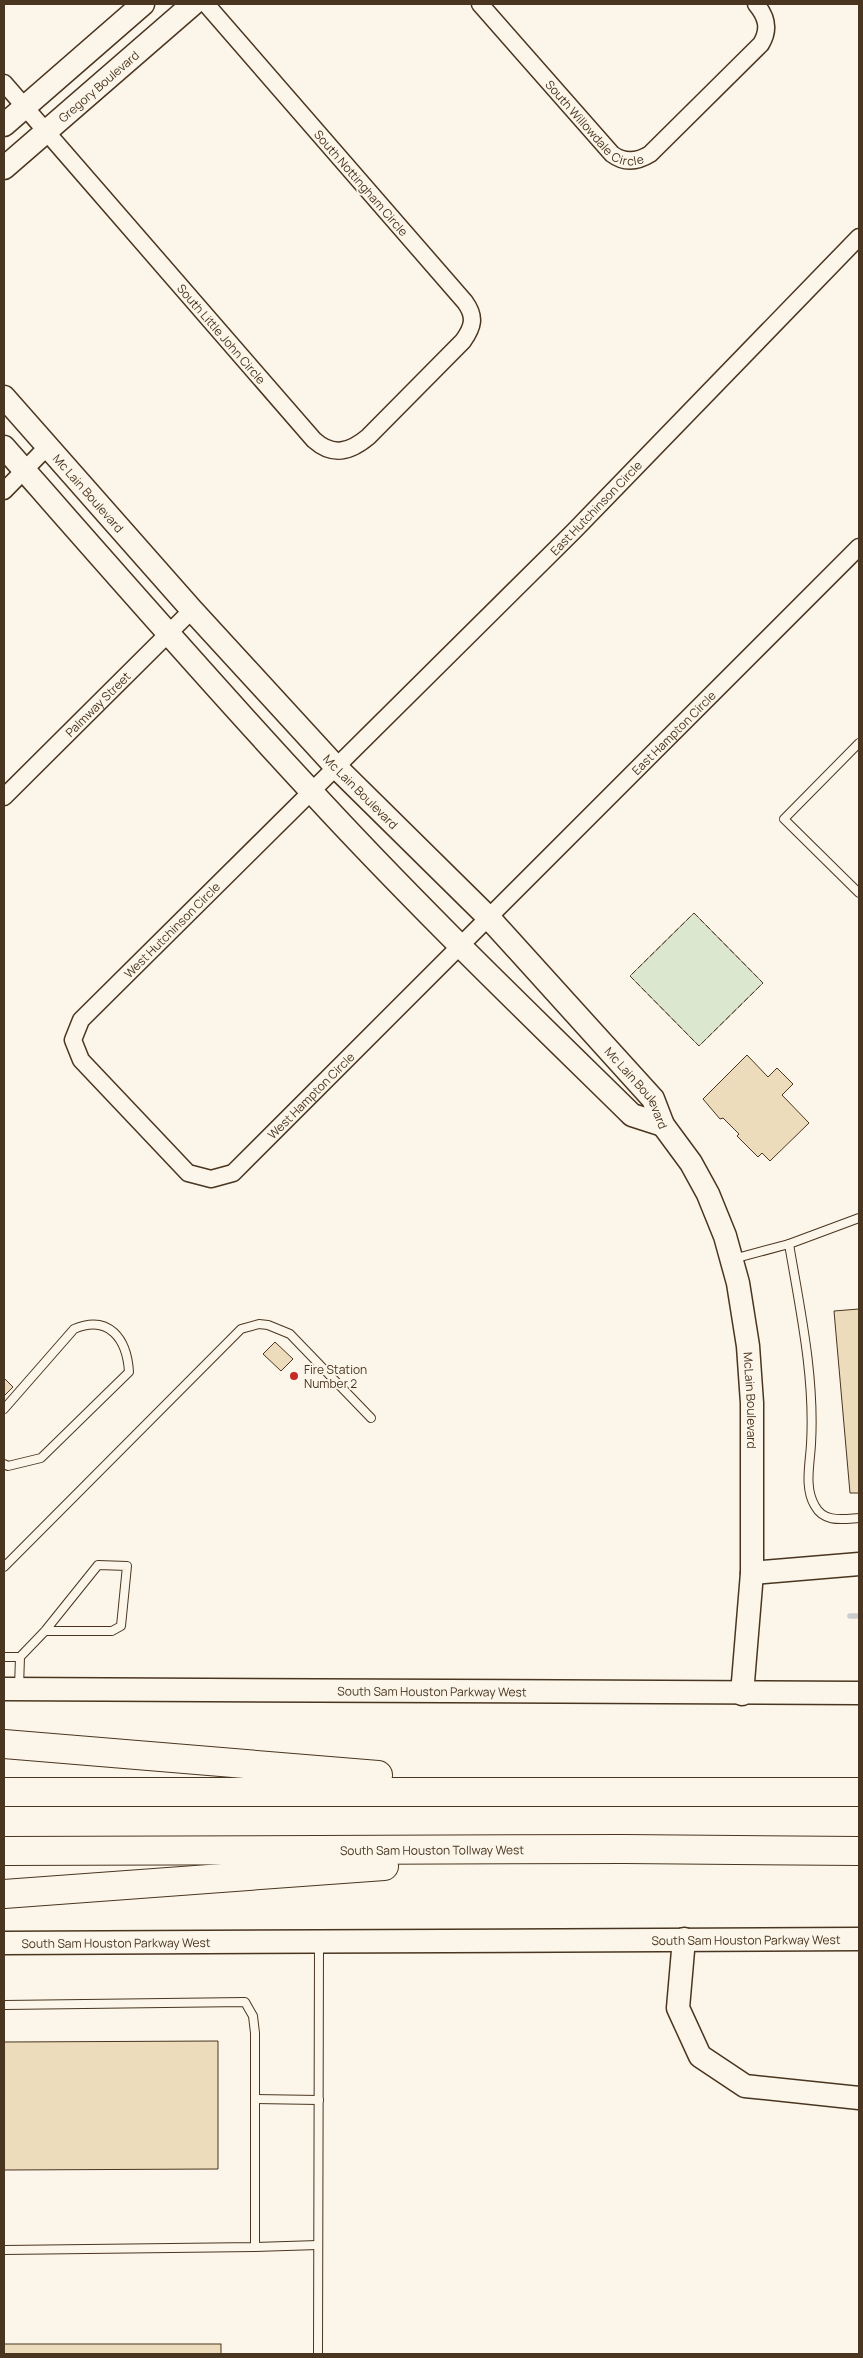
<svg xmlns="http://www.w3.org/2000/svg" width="863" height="2358" font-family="Manrope,sans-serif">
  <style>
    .green { fill: #dce7d0; stroke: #887966 }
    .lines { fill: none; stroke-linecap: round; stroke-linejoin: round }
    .stream { stroke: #c9cecd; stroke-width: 5.5 }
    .building { fill: #ecdcbc; stroke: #4a3520 }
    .lane-casing { stroke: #4a3520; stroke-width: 10 }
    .street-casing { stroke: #4a3520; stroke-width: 19 }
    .secondary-casing { stroke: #4a3520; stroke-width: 25 }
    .highway-casing { stroke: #4a3520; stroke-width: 30 }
    .lane { stroke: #fbf6e9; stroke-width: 8 }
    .street { stroke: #fbf6e9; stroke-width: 16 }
    .secondary { stroke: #fbf6e9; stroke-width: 22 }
    .highway { stroke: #fbf6e9; stroke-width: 28 }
    .fence { stroke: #4a3520; stroke-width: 1; stroke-dasharray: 6 2.5; stroke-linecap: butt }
    .poi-dot { fill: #c62828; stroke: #fbf6e9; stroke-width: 2 }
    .labels { text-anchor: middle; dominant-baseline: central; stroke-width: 4; stroke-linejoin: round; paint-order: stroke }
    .street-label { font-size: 12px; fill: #4a3520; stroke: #fbf6e9 }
    .poi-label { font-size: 12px; fill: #4a3520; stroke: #fbf6e9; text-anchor: start }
  </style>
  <rect width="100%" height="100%" fill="#fbf6e9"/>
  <polygon class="green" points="694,913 763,983 699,1046 630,976"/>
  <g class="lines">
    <polyline class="stream" points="850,1616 859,1616"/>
  </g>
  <g class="building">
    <polygon points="747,1055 768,1077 777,1068 793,1084 782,1095 809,1123 770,1161 762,1153 758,1157 737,1136 739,1134 723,1118 720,1119 703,1099"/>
    <polygon points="859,1309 859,1493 850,1493 834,1311"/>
    <polygon points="275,1342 293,1359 281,1371 263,1354"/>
    <polygon points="4,1378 13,1387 4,1396"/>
    <polygon points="218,2041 218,2169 4,2170 4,2042"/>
    <rect x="4" y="2344" width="217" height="10"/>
  </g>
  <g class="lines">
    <g class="lane-casing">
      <g id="lane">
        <polyline points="859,743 784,819 859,893"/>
        <path d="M789 1244C800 1309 815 1377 811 1444 810 1464 804 1488 815 1506 824 1523 843 1519 859 1518"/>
        <polyline points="733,1259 789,1244 859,1218"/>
        <path d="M4 1409 74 1329C109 1314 127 1339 129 1372L41 1458 8 1466 4 1464"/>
        <polyline points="4,1567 241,1329 259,1324 268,1325 290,1334 371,1418"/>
        <polyline points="4,1657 20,1657"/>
        <polyline points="19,1687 20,1657 45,1631 98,1565 127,1566 121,1626 112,1631 45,1631"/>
        <polyline points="4,2005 245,2002 253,2016 255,2033 255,2247 4,2250"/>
        <polyline points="255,2099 319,2100"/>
        <polyline points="255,2247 318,2245"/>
        <polyline points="318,2354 319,1944"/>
      </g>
    </g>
    <g class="street-casing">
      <g id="street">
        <path id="s1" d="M480 4 612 154C624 163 637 162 650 154L761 44C770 29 767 17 756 4"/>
        <path id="s2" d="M4 83 314 440C333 457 350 452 368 437L463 341C473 327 476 317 465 302L206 4"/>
        <path id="s3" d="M859 237 575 530 81 1020 73 1040 81 1060 188 1173 211 1179 233 1173 859 547"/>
        <polyline points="4,491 47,447"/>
        <path id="s4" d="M4 797 192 610"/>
      </g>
    </g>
    <g class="secondary-casing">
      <g id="secondary">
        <polyline points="4,125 143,4"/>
        <path id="s5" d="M4 168 193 4"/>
        <path id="s6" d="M4 397 192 610 336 767 489 918 653 1099 663 1125 691 1163 708 1194 725 1236 738 1283 748 1346 752 1403V1573L742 1694"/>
        <path d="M4 447C105 562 206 678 311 791 414 903 523 1008 632 1115L663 1125"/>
        <polyline points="752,1573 859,1564"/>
        <path id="s7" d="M4 1689 859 1693"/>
        <polyline points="684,1939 678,2008 700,2056 745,2086 859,2098"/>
        <path id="s8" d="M4 1943 859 1939"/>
      </g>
    </g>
    <g class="highway-casing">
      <g id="highway">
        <polyline points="4,1744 378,1775"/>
        <polyline points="4,1792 859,1792"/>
        <path id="s9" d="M4 1851 624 1849 859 1851"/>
        <polyline points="4,1894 384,1866"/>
      </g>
    </g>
    <use href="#lane" class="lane"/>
    <use href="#street" class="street"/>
    <use href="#secondary" class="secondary"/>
    <use href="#highway" class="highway"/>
    <polygon class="fence" points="694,913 763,983 699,1046 630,976"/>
  </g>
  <circle class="poi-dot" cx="294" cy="1376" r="5"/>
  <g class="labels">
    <g class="street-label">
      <text stroke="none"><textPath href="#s5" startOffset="125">Gregory Boulevard</textPath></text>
      <text stroke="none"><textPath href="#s1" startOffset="168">South Willowdale Circle</textPath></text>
      <text transform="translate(361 183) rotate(49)">South Nottingham Circle</text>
      <text stroke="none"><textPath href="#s2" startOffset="332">South Little John Circle</textPath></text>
      <text stroke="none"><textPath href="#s6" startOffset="128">Mc Lain Boulevard</textPath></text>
      <text transform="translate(596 508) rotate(-46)">East Hutchinson Circle</text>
      <text stroke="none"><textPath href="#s4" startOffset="132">Palmway Street</textPath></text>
      <text stroke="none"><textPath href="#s3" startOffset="1972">East Hampton Circle</textPath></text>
      <text stroke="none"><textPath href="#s6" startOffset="532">Mc Lain Boulevard</textPath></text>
      <text transform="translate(172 930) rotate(-45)">West Hutchinson Circle</text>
      <text stroke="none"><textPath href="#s6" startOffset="938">Mc Lain Boulevard</textPath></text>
      <text stroke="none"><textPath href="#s3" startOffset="1459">West Hampton Circle</textPath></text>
      <text stroke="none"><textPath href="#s6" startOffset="1279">McLain Boulevard</textPath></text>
      <text stroke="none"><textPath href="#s7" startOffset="428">South Sam Houston Parkway West</textPath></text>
      <text stroke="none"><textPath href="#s9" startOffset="428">South Sam Houston Tollway West</textPath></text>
      <text stroke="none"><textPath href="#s8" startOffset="742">South Sam Houston Parkway West</textPath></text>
      <text stroke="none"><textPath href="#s8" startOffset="112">South Sam Houston Parkway West</textPath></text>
    </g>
    <g class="poi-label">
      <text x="304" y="1369">Fire Station<tspan x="304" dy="14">Number 2</tspan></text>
    </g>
  </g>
  <rect width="863" height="2358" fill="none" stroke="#4a3520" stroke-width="10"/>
</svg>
